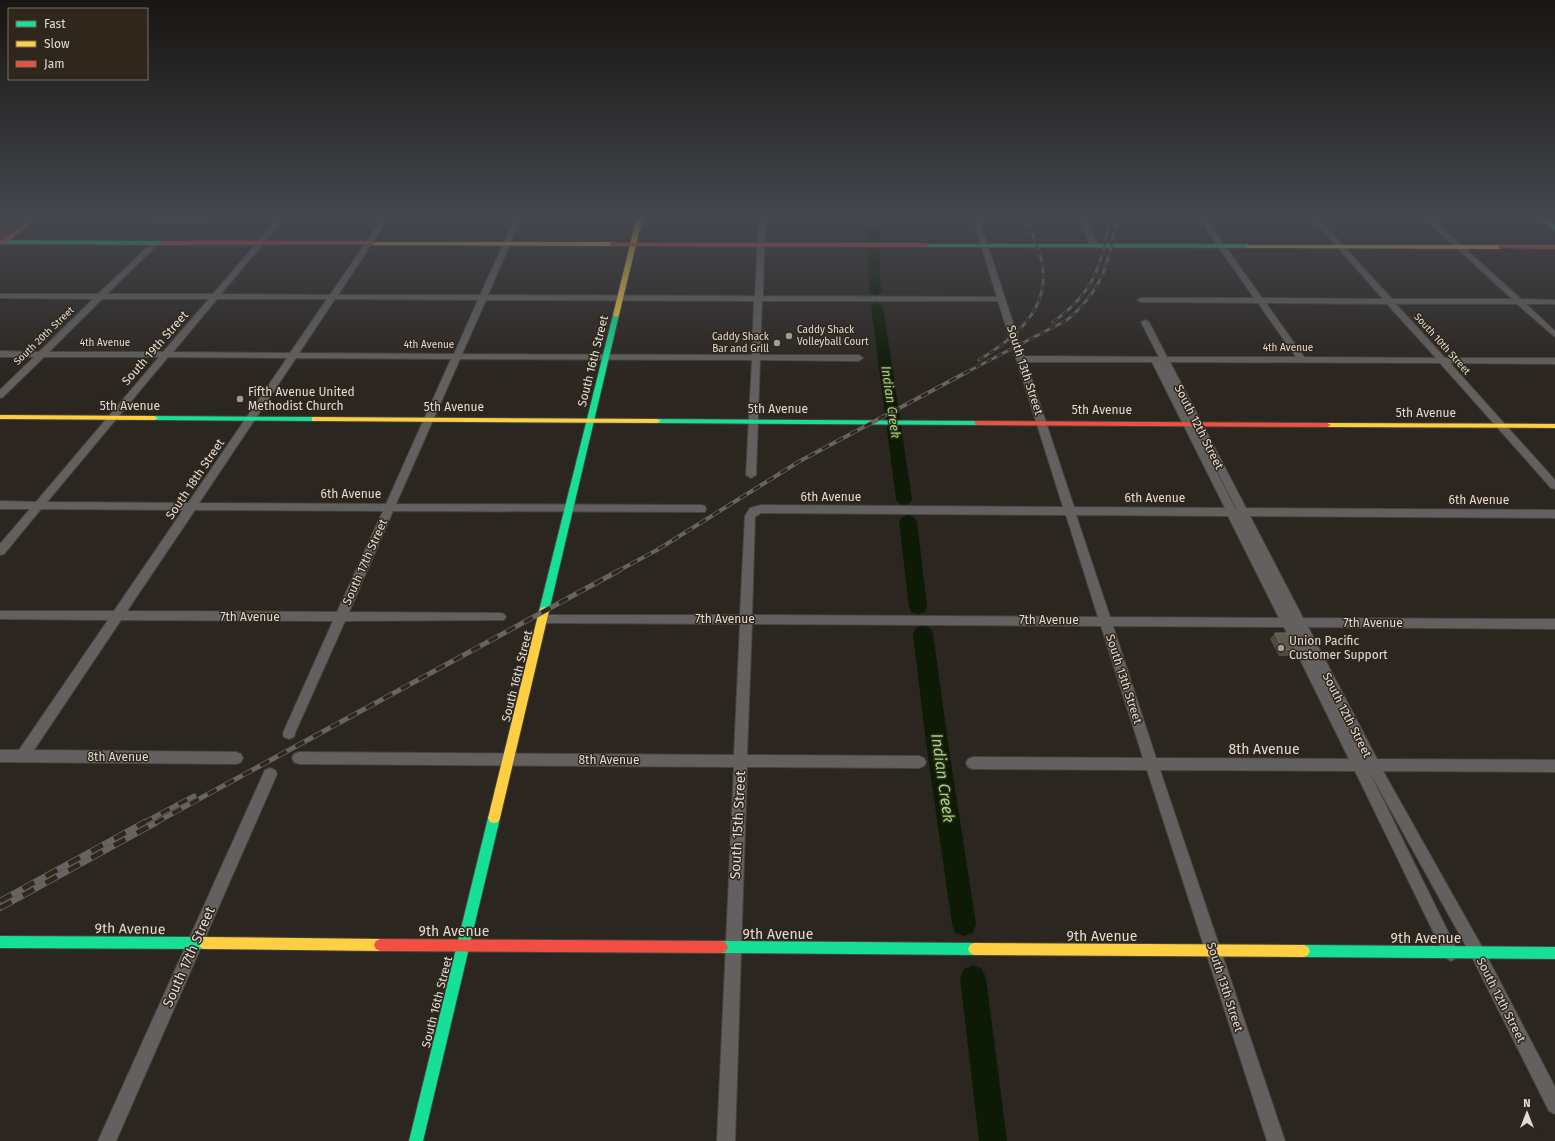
<svg xmlns="http://www.w3.org/2000/svg" width="1555" height="1141" font-family="'Fira Sans',sans-serif">
  <style>
    .green { fill: #68233e }
    .lines { fill: none; stroke-linecap: round; stroke-linejoin: round }
    .river { fill: #0d1b06; fill-rule: evenodd }
    .street-casing { stroke: #47433e; stroke-width: 2 }
    .fast-casing { stroke: #47433e; stroke-width: 2 }
    .slow-casing { stroke: #47433e; stroke-width: 2 }
    .jam-casing { stroke: #47433e; stroke-width: 2 }
    .street { fill: #63615f; fill-rule: evenodd }
    .fast { fill: #16e098; fill-rule: evenodd }
    .slow { fill: #ffcf43; fill-rule: evenodd }
    .jam { fill: #f24e42; fill-rule: evenodd }
    .rail-far3-casing { stroke: #666361; stroke-width: 3 }
    .rail-far2-casing { stroke: #666361; stroke-width: 4 }
    .rail-far1-casing { stroke: #666361; stroke-width: 5 }
    .rail-casing { stroke: #666361; stroke-width: 6 }
    .rail-far3 { stroke: #2f261c; stroke-width: 2; stroke-dasharray: 6; stroke-linecap: butt }
    .rail-far2 { stroke: #2f261c; stroke-width: 2.5; stroke-dasharray: 8; stroke-linecap: butt }
    .rail-far1 { stroke: #2f261c; stroke-width: 3.5; stroke-dasharray: 10; stroke-linecap: butt }
    .rail { stroke: #2f261c; stroke-width: 4.5; stroke-dasharray: 13; stroke-linecap: butt }
    .wall { fill: #4f4b3f }
    .shaded-wall { fill: #3a362c }
    .building { fill: #5f5a4f; stroke: #736e64 }
    .poi-dot { fill: #a19c95; stroke: #2f261c; stroke-width: 1.5 }
    .labels { text-anchor: middle; dominant-baseline: central; stroke-width: 3; stroke-linejoin: round; paint-order: stroke }
    .far-poi-label { font-size: 10px; fill: #e1dbd4; stroke: #2f261c; text-anchor: start }
    .far-street-label { font-size: 10px; fill: #e1dbd4; stroke: #2f261c }
    .street-label { font-size: 12px; fill: #e1dbd4; stroke: #2f261c }
    .poi-label { font-size: 12px; fill: #e1dbd4; stroke: #2f261c; text-anchor: start }
    .water-label { font-size: 13px; font-style: italic; fill: #96db72; stroke: #2f261c }
    .near-street-label { font-size: 14px; fill: #e1dbd4; stroke: #2f261c }
    .near-water-label { font-size: 16px; font-style: italic; fill: #96db72; stroke: #2f261c }
  </style>
  <rect width="100%" height="100%" fill="#2b2620"/>
  <polygon class="green" points="0,216 32,216 5,237 0,239"/>
  <g class="lines">
    <g class="river">
      <polygon points="881,216 892,216 879,234 881,292 875,296 869,292 867,234"/>
      <polygon points="877,302 883,306 912,499 910,503 904,505 898,503 896,499 871,306"/>
      <polygon points="908,515 914,517 917,521 927,607 925,612 918,614 911,612 909,607 899,521 902,517"/>
      <polygon points="923,625 930,628 933,633 948,743 976,924 973,933 964,936 955,933 952,924 926,743 913,633 916,628"/>
      <polygon points="973,965 982,969 986,978 1007,1141 979,1141 960,978 964,969"/>
    </g>
    <g class="street-casing">
      <g id="street">
        <path d="M280 216H286L221 294 330 295 384 216H390L338 295H480L516 216H522L488 295 755 296 759 216H765L763 296 997 297 972 216H978L1024 356 1159 357 1141 322 1145 320 1149 322 1167 357H1296L1258 303 1141 302 1137 300 1141 298H1254L1208 232 1201 216H1207L1215 232 1262 298 1383 299 1310 216H1316L1392 299H1512L1422 216H1429L1521 299 1555 300V304H1526L1555 331V337L1517 304H1396L1445 358H1555V364L1450 363 1555 480V489L1551 488 1440 363 1170 362 1246 508 1555 510V518L1250 516 1303 618 1555 619V629L1308 627 1377 759 1555 760V772L1383 771 1482 947 1555 1087V1114L1549 1111 1472 957 1369 771 1456 948 1459 953 1456 958 1451 961 1446 958 1355 771 1160 770 1285 1141H1267L1147 770 973 769 968 767 966 763 968 759 973 757 1143 758 1101 626 752 624 747 755 919 756 924 758 926 762 924 766 919 768 747 767 735 1141H717L734 767 299 764 294 762 292 758 294 754 299 752 734 755 740 624 543 623 539 621 537 618 539 615H740L745 516 750 508 761 505 1063 507 998 301H762L760 355H859L863 358 859 361 760 360 756 475 751 478 746 475 752 360 460 359 396 504 701 505 705 506 706 509 705 512 393 511 349 612 500 613 504 614 506 617 504 620 345 621 295 733 294 737 289 739 284 737 283 733 333 621 121 620 34 750 236 752 241 754 243 758 241 762 236 764 0 762V750H19L108 620 0 619V611H114L183 510 41 509 4 554 0 555V544L30 509H0V501L36 502 159 357H44L3 397 0 398V390L34 357H0V351L39 352 93 299 0 298V294H98L155 240H158V244L107 294H213ZM102 299H209L163 352H49ZM217 299H327L290 353 173 352ZM335 299 478 300 454 354 299 353ZM486 300 754 301 752 355 462 354ZM1266 303 1387 304 1436 358 1304 357ZM168 357 287 358 188 503 47 502ZM296 358 451 359 386 504 199 503ZM1026 362H1152L1225 508 1074 507ZM1161 362 1236 508H1235ZM195 510 383 511 337 612 127 611ZM761 513 1066 515 1098 617 752 615 755 517ZM1076 515 1228 516 1279 618 1110 617ZM1113 626 1284 627 1349 759 1156 758Z"/>
        <polygon points="1079,216 1085,216 1098,246 1097,248 1090,246"/>
        <polygon points="270,768 275,770 277,774 116,1141 98,1141 265,770"/>
      </g>
    </g>
    <g class="fast-casing">
      <g id="fast">
        <polygon points="1534,216 1540,216 1555,226 1555,231"/>
        <polygon points="0,240 161,241 164,243 161,245 0,244"/>
        <polygon points="923,244 1248,244 1251,246 1248,248 925,247 923,246"/>
        <polygon points="616,313 619,315 549,611 547,614 541,614 539,611 613,315"/>
        <polygon points="151,416 315,417 319,419 315,421 154,420 150,418"/>
        <polygon points="654,419 978,421 982,423 978,425 657,423 654,423"/>
        <polygon points="494,813 498,814 500,818 423,1141 409,1141 488,818 490,814"/>
        <polygon points="0,936 204,937 208,939 210,943 208,947 204,949 0,948"/>
        <polygon points="722,941 974,943 978,945 980,949 978,953 974,955 722,953 718,951 716,947 718,943"/>
        <polygon points="1304,945 1555,947 1555,959 1304,957 1300,955 1298,951 1300,947"/>
      </g>
    </g>
    <g class="slow-casing">
      <g id="slow">
        <polygon points="637,216 643,216 619,315 616,317 613,315"/>
        <polygon points="371,242 612,242 615,244 612,246 373,245 370,243"/>
        <polygon points="1246,245 1500,245 1503,247 1500,249 1248,248 1246,247"/>
        <polygon points="0,415 154,416 158,418 154,420 0,419"/>
        <polygon points="312,417 657,419 661,421 657,423 315,421 312,421"/>
        <polygon points="1324,423 1555,424 1555,428 1327,427 1324,427"/>
        <polygon points="544,607 547,608 549,611 500,818 498,822 494,823 490,822 488,818 539,611 541,608"/>
        <polygon points="204,937 380,939 384,941 386,945 384,949 380,951 204,949 200,947 198,943 200,939"/>
        <polygon points="974,943 1304,945 1308,947 1310,951 1308,955 1304,957 974,955 970,953 968,949 970,945"/>
      </g>
    </g>
    <g class="jam-casing">
      <g id="jam">
        <polygon points="34,216 40,216 4,244 0,244 0,242"/>
        <polygon points="373,241 376,243 375,244 161,245 158,243 161,241"/>
        <polygon points="610,243 925,243 928,245 925,247 612,246 610,245"/>
        <polygon points="1500,245 1555,245 1555,249 1498,248 1498,246"/>
        <polygon points="975,421 1327,423 1331,425 1327,427 978,425 974,423"/>
        <polygon points="380,939 722,941 726,943 728,947 726,951 722,953 380,951 376,949 374,945 376,941"/>
      </g>
    </g>
    <use href="#street" class="street"/>
    <use href="#fast" class="fast"/>
    <use href="#slow" class="slow"/>
    <use href="#jam" class="jam"/>
    <g class="rail-far3-casing">
      <g id="rail-far3">
        <path d="M1053 322C1095 292 1102 265 1110 216"/>
        <path d="M979 360C1015 338 1051 309 1042 262 1039 246 1031 231 1025 216"/>
        <path d="M965 373 1067 320C1103 290 1110 261 1117 216"/>
      </g>
    </g>
    <g class="rail-far2-casing">
      <polyline id="rail-far2" points="616,572 657,550 800,461 967,372"/>
    </g>
    <g class="rail-far1-casing">
      <g id="rail-far1">
        <polyline points="143,823 194,796"/>
        <polyline points="155,823 618,571"/>
      </g>
    </g>
    <g class="rail-casing">
      <g id="rail">
        <polyline points="0,901 145,822"/>
        <polyline points="0,908 157,822"/>
      </g>
    </g>
    <use href="#rail-far3" class="rail-far3"/>
    <use href="#rail-far2" class="rail-far2"/>
    <use href="#rail-far1" class="rail-far1"/>
    <use href="#rail" class="rail"/>
  </g>
  <g class="wall">
    <polygon points="54,216 215,216 208,223 151,223 149,220 73,219 72,217 55,217"/>
    <polygon points="1275,633 1296,649 1291,656 1279,656 1270,639"/>
  </g>
  <polygon class="shaded-wall" points="204,216 215,216 208,223"/>
  <polygon class="building" points="1275,633 1287,633 1296,649 1283,650"/>
  <linearGradient id="sky" x2="0" y2="1"><stop stop-color="#181512"/><stop offset="0.58" stop-color="#44474e"/><stop offset="1" stop-color="#44474e" stop-opacity="0"/></linearGradient>
  <rect width="1555" height="375" fill="url(#sky)"/>
  <g class="poi-dot">
    <circle cx="789" cy="336" r="4"/>
    <circle cx="777" cy="343" r="4"/>
    <circle cx="240" cy="399" r="4"/>
    <circle cx="1281" cy="648" r="4"/>
  </g>
  <g class="labels">
    <g class="far-poi-label">
      <text x="797" y="330">Caddy Shack<tspan x="797" dy="12">Volleyball Court</tspan></text>
      <text x="769" y="337" text-anchor="end">Caddy Shack<tspan x="769" dy="12">Bar and Grill</tspan></text>
    </g>
    <g class="far-street-label">
      <text transform="translate(44 336) rotate(-44)">South 20th Street</text>
      <text x="105" y="343">4th Avenue</text>
      <text transform="translate(1442 344) rotate(48)">South 10th Street</text>
      <text x="429" y="345">4th Avenue</text>
      <text x="1288" y="348">4th Avenue</text>
    </g>
    <g class="street-label">
      <text transform="translate(155 348) rotate(-49)">South 19th Street</text>
      <text transform="translate(593 361) rotate(-76)">South 16th Street</text>
      <text transform="translate(1025 370) rotate(72)">South 13th Street</text>
      <text x="130" y="406">5th Avenue</text>
      <text x="454" y="407">5th Avenue</text>
      <text x="778" y="409">5th Avenue</text>
      <text x="1102" y="410">5th Avenue</text>
      <text x="1426" y="413">5th Avenue</text>
      <text transform="translate(1199 427) rotate(63)">South 12th Street</text>
      <text transform="translate(195 479) rotate(-56)">South 18th Street</text>
      <text x="351" y="494">6th Avenue</text>
      <text x="831" y="497">6th Avenue</text>
      <text x="1155" y="498">6th Avenue</text>
      <text x="1479" y="500">6th Avenue</text>
      <text transform="translate(365 562) rotate(-66)">South 17th Street</text>
      <text x="250" y="617">7th Avenue</text>
      <text x="725" y="619">7th Avenue</text>
      <text x="1049" y="620">7th Avenue</text>
      <text x="1373" y="623">7th Avenue</text>
      <text transform="translate(517 676) rotate(-76)">South 16th Street</text>
      <text transform="translate(1124 679) rotate(72)">South 13th Street</text>
      <text transform="translate(1347 715) rotate(63)">South 12th Street</text>
      <text x="118" y="757">8th Avenue</text>
      <text x="609" y="760">8th Avenue</text>
      <text transform="translate(1225 987) rotate(72)">South 13th Street</text>
      <text transform="translate(1501 1000) rotate(63)">South 12th Street</text>
      <text transform="translate(437 1002) rotate(-76)">South 16th Street</text>
    </g>
    <g class="poi-label">
      <text x="248" y="392">Fifth Avenue United<tspan x="248" dy="14">Methodist Church</tspan></text>
      <text x="1289" y="641">Union Pacific<tspan x="1289" dy="14">Customer Support</tspan></text>
    </g>
    <g class="water-label">
      <text transform="translate(891 402) rotate(82)">Indian Creek</text>
    </g>
    <g class="near-street-label">
      <text x="1264" y="749">8th Avenue</text>
      <text transform="translate(738 825) rotate(-87)">South 15th Street</text>
      <text transform="translate(130 929) rotate(1)">9th Avenue</text>
      <text x="454" y="931">9th Avenue</text>
      <text x="778" y="934">9th Avenue</text>
      <text x="1102" y="936">9th Avenue</text>
      <text x="1426" y="938">9th Avenue</text>
      <text transform="translate(189 957) rotate(-66)">South 17th Street</text>
    </g>
    <g class="near-water-label">
      <text transform="translate(943 778) rotate(82)">Indian Creek</text>
    </g>
  </g>
  <rect x="8" y="8" width="140" height="72" fill="#2f261c" stroke="#766e66"/>
  <rect x="16" y="21" width="20" height="6" fill="#16e098" stroke="#766e66"/>
  <text x="44" y="28" font-size="12" fill="#e1dbd4">Fast</text>
  <rect x="16" y="41" width="20" height="6" fill="#ffcf43" stroke="#766e66"/>
  <text x="44" y="48" font-size="12" fill="#e1dbd4">Slow</text>
  <rect x="16" y="61" width="20" height="6" fill="#f24e42" stroke="#766e66"/>
  <text x="44" y="68" font-size="12" fill="#e1dbd4">Jam</text>
  <g transform="translate(1527 1113)" stroke="#2f261c" stroke-width="3" paint-order="stroke">
  <path d="M0-3L7 15L0 10L-7 15Z" fill="#e1dbd4"/>
  <text y="-6" font-size="11" font-weight="bold" text-anchor="middle" fill="#e1dbd4">N</text>
  </g>
</svg>
